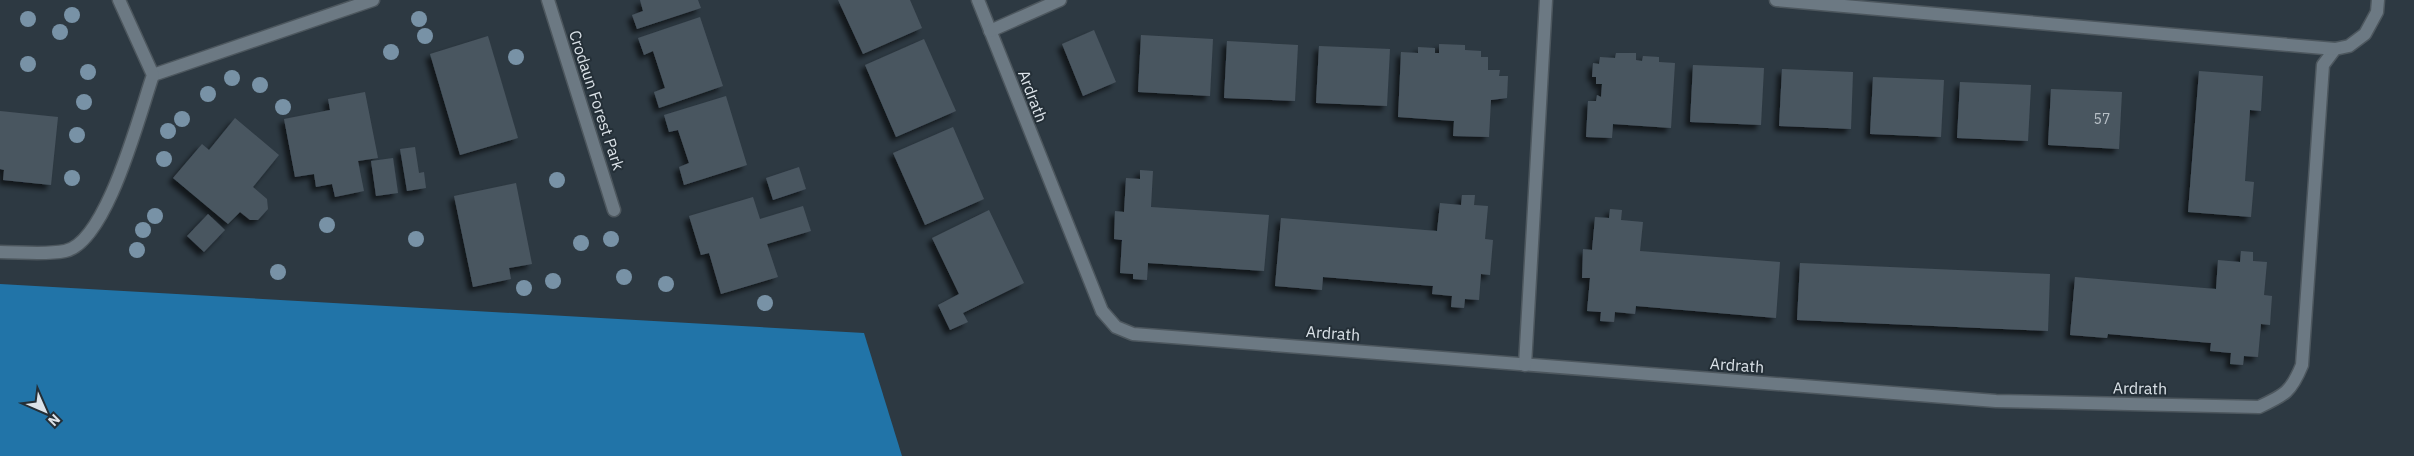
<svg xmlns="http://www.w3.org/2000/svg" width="2414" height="456" font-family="'IBM Plex Sans',sans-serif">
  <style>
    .forest { fill: #2174a8 }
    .building { fill: #4a5660; filter: url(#shadow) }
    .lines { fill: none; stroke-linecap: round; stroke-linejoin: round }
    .minor-casing { stroke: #4d575e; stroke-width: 15 }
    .minor { stroke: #6c7983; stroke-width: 12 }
    .tree { fill: #7892a6 }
    .labels { text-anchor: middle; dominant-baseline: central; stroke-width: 4; stroke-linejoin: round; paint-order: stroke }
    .number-label { font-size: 14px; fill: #b8c0c7 }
    .street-label { font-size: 16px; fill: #dce3e9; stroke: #242f37 }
  </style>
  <defs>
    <filter id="shadow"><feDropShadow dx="-4.5" dy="4.5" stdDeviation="2.5" flood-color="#0009"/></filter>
  </defs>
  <rect width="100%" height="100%" fill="#2d3942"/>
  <polygon class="forest" points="0,284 864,333 902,456 0,456"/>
  <g class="building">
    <polygon points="640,0 698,0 701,8 637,29 632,15 643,11"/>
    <polygon points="838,0 910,0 922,28 863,54"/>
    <polygon points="700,17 723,86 659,108 654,92 665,88 653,51 644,55 638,38"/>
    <polygon points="1094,30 1116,82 1083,96 1062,44"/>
    <polygon points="1141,35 1213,39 1210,96 1138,92"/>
    <polygon points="488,36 518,138 460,155 430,54"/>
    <polygon points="924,39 956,111 896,137 865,65"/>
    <polygon points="1227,41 1298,45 1295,101 1224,98"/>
    <polygon points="1439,44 1465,45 1465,50 1481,51 1481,57 1488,57 1488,70 1500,70 1499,76 1508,76 1507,98 1491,100 1489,137 1453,136 1454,121 1398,117 1401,52 1418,53 1418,47 1435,48 1435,53 1439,53"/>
    <polygon points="1319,46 1390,49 1387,106 1316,103"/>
    <polygon points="1616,53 1636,53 1636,60 1642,61 1643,56 1659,57 1659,62 1675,63 1671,128 1613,124 1612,138 1586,137 1588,101 1596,101 1597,95 1601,97 1602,84 1596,84 1596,77 1592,77 1593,63 1599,64 1600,57 1615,58"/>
    <polygon points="1693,65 1764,68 1761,125 1690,122"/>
    <polygon points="1782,69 1853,72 1851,129 1779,126"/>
    <polygon points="2199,71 2263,76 2261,111 2250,110 2245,181 2254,182 2251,217 2188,212"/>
    <polygon points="1873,77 1944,80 1941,137 1870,134"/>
    <polygon points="1960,82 2031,85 2028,141 1957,138"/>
    <polygon points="2051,89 2122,92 2119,149 2048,145"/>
    <polygon points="365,92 378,158 358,161 364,191 335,197 332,184 316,187 314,174 295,177 284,119 330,110 328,99"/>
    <polygon points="726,96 747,165 684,185 679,167 689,163 678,130 669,132 664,115"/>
    <polygon points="0,111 58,117 51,185 3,180 4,170 0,169"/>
    <polygon points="235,118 279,155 253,187 267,199 268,209 258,220 250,220 240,212 228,224 173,178 202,144 209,150"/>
    <polygon points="953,127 984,199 925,225 893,153"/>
    <polygon points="415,147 419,173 424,172 426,188 407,191 400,149"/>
    <polygon points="393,158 398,193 376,196 371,161"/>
    <polygon points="799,167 806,189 773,200 766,178"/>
    <polygon points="1140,170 1153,171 1151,207 1269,215 1264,271 1148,263 1147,280 1133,279 1133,274 1120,273 1122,240 1114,239 1115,211 1124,212 1126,178 1140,179"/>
    <polygon points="516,183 532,264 509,268 511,279 473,287 454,196"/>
    <polygon points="1462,195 1475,195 1474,205 1488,206 1485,239 1493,240 1490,275 1481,274 1479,300 1465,299 1464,308 1451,307 1452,296 1432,294 1433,286 1323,277 1322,290 1275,286 1281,218 1437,231 1440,203 1461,205"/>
    <polygon points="753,197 760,219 803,206 811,231 767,244 778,277 721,294 709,253 701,255 689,216"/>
    <polygon points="1610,209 1622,210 1621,220 1643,222 1640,251 1780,262 1776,318 1636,306 1635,314 1615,312 1614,322 1600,321 1601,312 1587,311 1590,278 1582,278 1583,249 1592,250 1595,217 1609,218"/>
    <polygon points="989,210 1024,283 963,313 968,322 950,330 938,305 959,294 932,238"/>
    <polygon points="208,214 225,230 204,252 187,236"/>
    <polygon points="2241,251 2253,252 2253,261 2267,262 2264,295 2272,296 2270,325 2261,324 2258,357 2244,356 2243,365 2230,364 2231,353 2210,351 2211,343 2108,334 2107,338 2070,335 2075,277 2216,289 2218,260 2240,262"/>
    <polygon points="1800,263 2050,274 2048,331 1797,320"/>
  </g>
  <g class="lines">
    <g class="minor-casing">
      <g id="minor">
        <polyline points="548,0 614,210"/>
        <path d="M978 0 1102 311 1116 327 1133 334 1996 401 2259 407C2285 395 2291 392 2302 365L2323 65 2335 49 2349 46 2365 34 2377 12 2378 0"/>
        <polyline points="1776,0 2335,49"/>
        <polyline points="990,31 1060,0"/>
        <polyline points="153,75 373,0"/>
        <path d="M0 252C20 252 45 255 65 251 107 243 140 112 153 75L119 0"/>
        <polyline points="1525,365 1546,0"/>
      </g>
    </g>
    <use href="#minor" class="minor"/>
  </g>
  <g class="tree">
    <circle cx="72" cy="15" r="8"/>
    <circle cx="28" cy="19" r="8"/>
    <circle cx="419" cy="19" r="8"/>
    <circle cx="60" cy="32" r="8"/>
    <circle cx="425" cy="36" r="8"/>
    <circle cx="391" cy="52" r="8"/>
    <circle cx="516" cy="57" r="8"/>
    <circle cx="28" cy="64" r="8"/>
    <circle cx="88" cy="72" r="8"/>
    <circle cx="232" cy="78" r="8"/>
    <circle cx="260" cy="85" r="8"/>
    <circle cx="208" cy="94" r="8"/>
    <circle cx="84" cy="102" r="8"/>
    <circle cx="283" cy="107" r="8"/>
    <circle cx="182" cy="119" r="8"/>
    <circle cx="168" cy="131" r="8"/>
    <circle cx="77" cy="135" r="8"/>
    <circle cx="164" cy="159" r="8"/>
    <circle cx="72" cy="178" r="8"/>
    <circle cx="557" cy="180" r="8"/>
    <circle cx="155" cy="216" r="8"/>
    <circle cx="327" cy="225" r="8"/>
    <circle cx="143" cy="230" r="8"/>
    <circle cx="416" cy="239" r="8"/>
    <circle cx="611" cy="239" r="8"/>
    <circle cx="581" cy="243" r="8"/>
    <circle cx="137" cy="250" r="8"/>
    <circle cx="278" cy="272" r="8"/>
    <circle cx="624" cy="277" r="8"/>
    <circle cx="553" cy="281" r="8"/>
    <circle cx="666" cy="284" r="8"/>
    <circle cx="524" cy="288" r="8"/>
    <circle cx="765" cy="303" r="8"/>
  </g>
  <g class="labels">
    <g class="number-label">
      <text x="2102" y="119">57</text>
    </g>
    <g class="street-label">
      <text transform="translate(1033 96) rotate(69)">Ardrath</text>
      <text transform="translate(597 100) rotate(72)">Crodaun Forest Park</text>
      <text transform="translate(1333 333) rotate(4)">Ardrath</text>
      <text transform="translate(1737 365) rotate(4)">Ardrath</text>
      <text transform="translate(2140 388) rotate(1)">Ardrath</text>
    </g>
  </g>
  <g transform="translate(45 411) rotate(135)" stroke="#242f37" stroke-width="4" paint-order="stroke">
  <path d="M0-4L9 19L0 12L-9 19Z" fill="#dce3e9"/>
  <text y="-8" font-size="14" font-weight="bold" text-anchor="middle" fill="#dce3e9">N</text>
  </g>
</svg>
